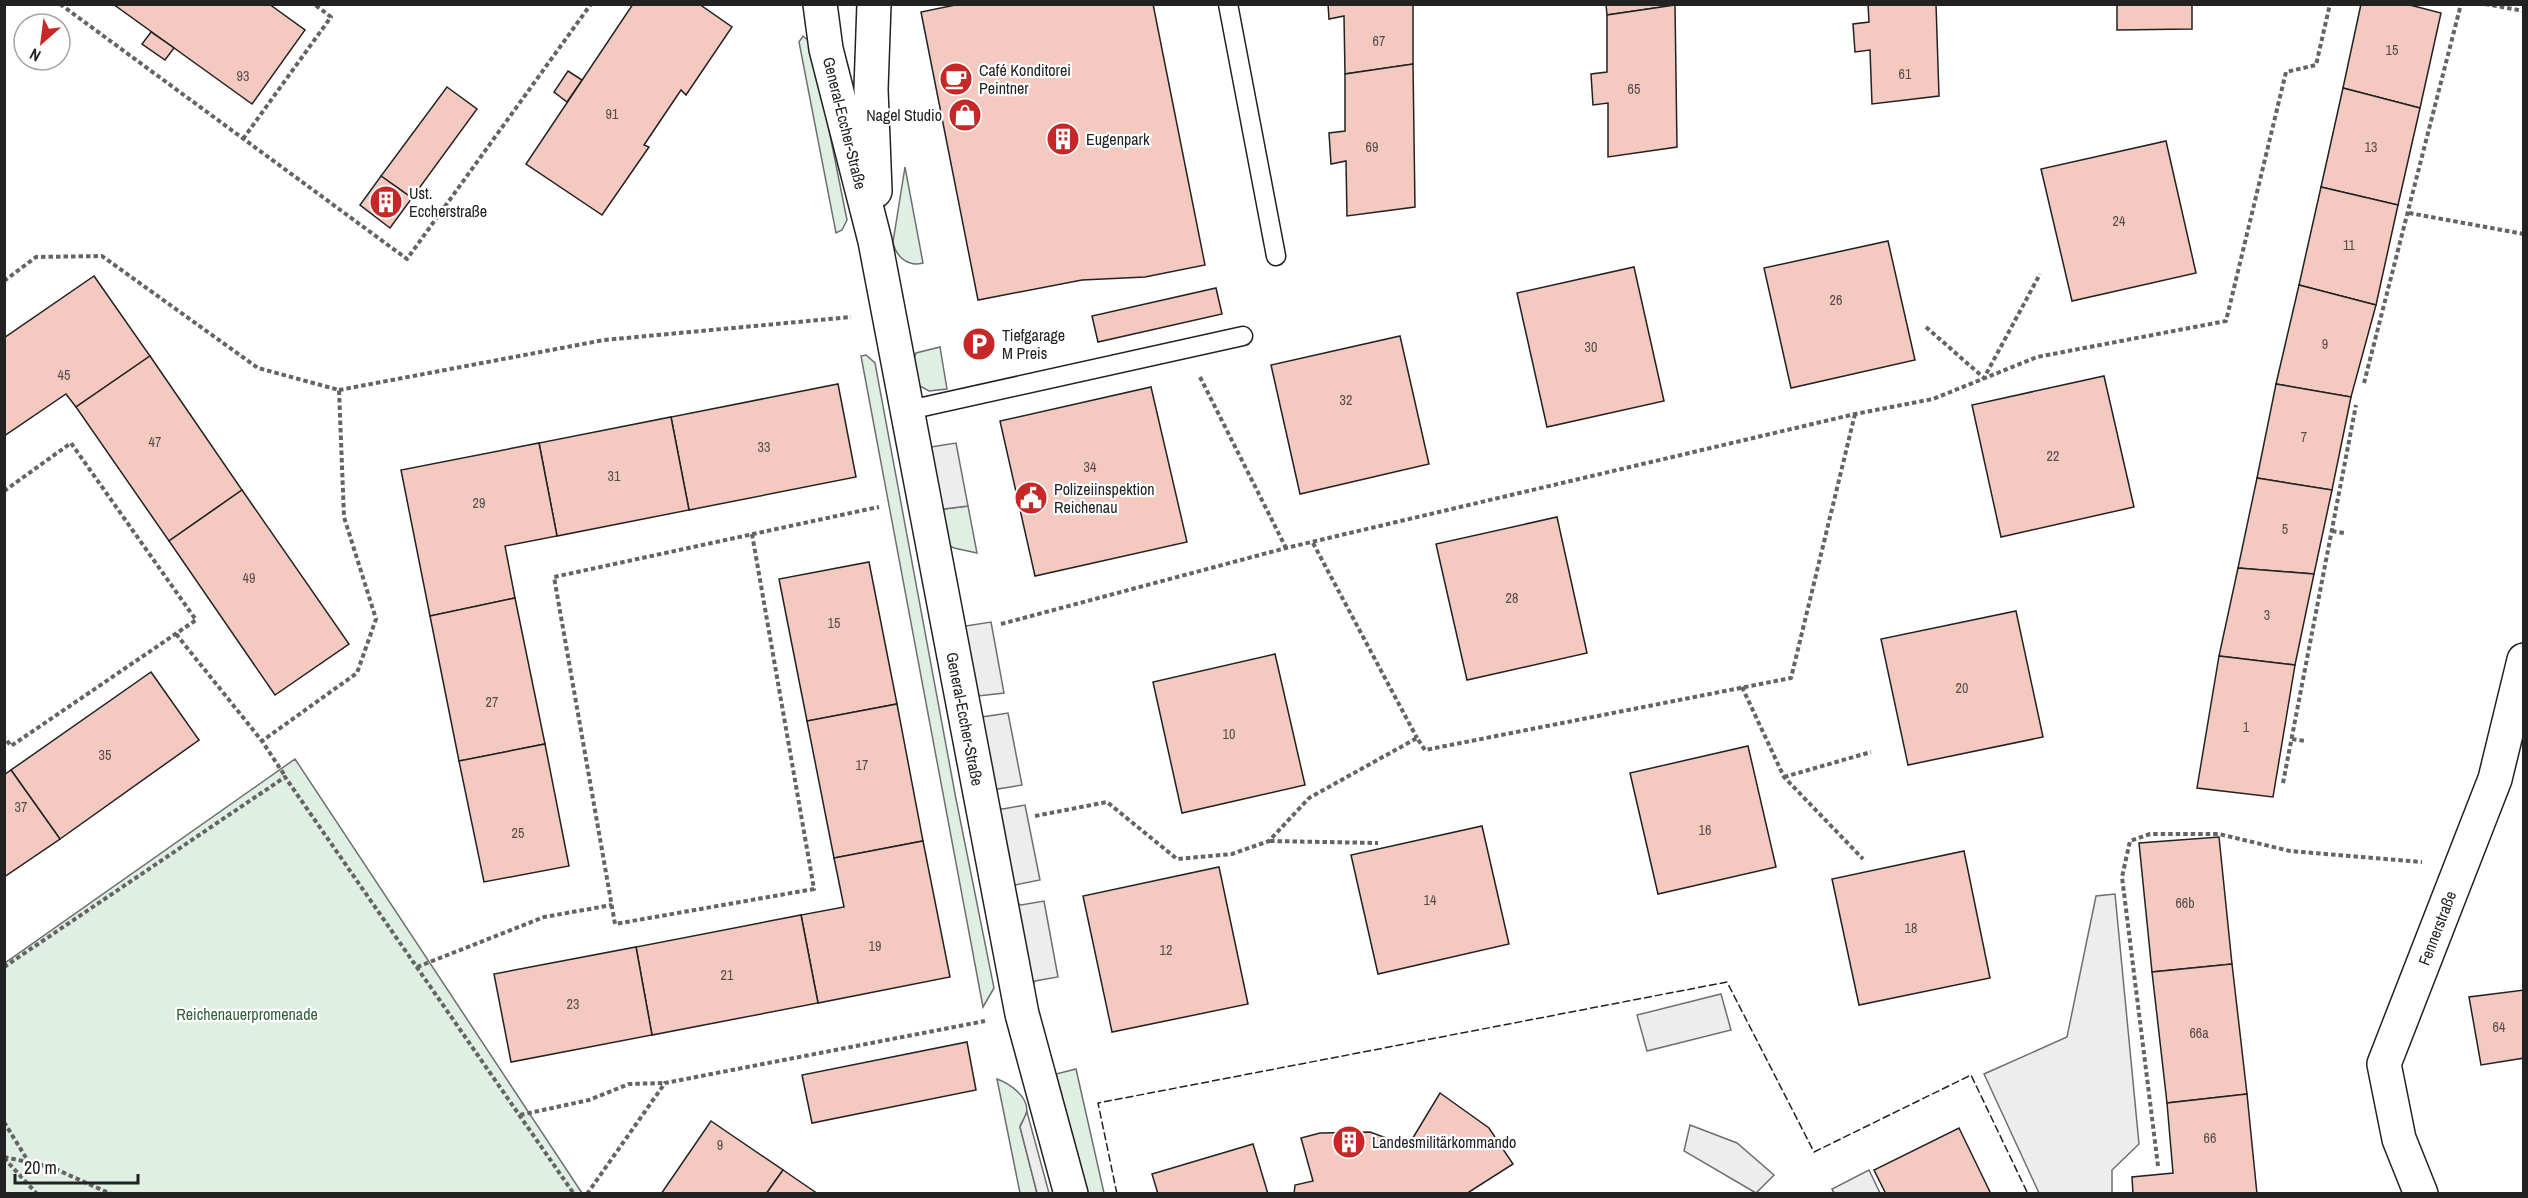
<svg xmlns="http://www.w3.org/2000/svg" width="2528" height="1198" font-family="'Archivo Narrow',sans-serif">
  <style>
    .green { fill: #e0efe3; stroke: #6f6f6f; stroke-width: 1.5 }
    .parking { fill: #ededed; stroke: #6f6f6f; stroke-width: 1.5 }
    .building { fill: #f3c9c0; stroke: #222; stroke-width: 1.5 }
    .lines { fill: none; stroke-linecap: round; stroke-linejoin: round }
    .lane-casing { stroke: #222; stroke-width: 21 }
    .street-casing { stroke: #222; stroke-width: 36 }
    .path { stroke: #646464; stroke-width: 4; stroke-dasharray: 4.5 3; stroke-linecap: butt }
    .lane { stroke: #fff; stroke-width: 18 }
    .street { stroke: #fff; stroke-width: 33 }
    .fence { stroke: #222; stroke-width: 1.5; stroke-dasharray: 8 3; stroke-linecap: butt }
    .labels { text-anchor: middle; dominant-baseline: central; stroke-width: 4.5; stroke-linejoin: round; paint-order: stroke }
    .number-label { font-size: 14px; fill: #564c4a }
    .poi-label { font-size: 16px; fill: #222; stroke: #fff; text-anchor: start }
    .street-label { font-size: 16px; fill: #222; stroke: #fff }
    .park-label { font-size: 16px; fill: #2f5e38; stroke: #fff }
  </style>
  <rect width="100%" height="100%" fill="#fff"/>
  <g class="green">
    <polygon points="803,36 810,42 820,85 847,220 842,230 836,233 799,42"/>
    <path d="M905 167 923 263C908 267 896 257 893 242Z"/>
    <polygon points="940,347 947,389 929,391 918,385 914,359 916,353"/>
    <polygon points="866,355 875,363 956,799 994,988 983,1007 861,356"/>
    <polygon points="968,506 977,553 954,548 946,544 940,514 944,509"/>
    <polygon points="295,759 582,1193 5,1193 5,963"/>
    <polygon points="1076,1069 1104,1193 1088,1193 1056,1074"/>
    <path d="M997 1079C1009 1083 1031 1098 1026 1114 1025 1119 1021 1122 1020 1127L1037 1193H1020Z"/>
  </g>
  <g class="parking">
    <polygon points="956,443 968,506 944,509 940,514 927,445 931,447"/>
    <polygon points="991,622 1004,693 978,696 961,623 966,626"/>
    <polygon points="1008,713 1022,785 998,789 994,794 982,717"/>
    <polygon points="1025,805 1040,880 1015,885 1012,890 997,807 1003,809"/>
    <polygon points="2115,894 2139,1144 2112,1170 2112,1193 2039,1193 1984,1074 2067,1037 2096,896"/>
    <polygon points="1044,901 1058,977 1035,981 1032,986 1015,902 1021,905"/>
    <polygon points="1721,994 1731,1030 1647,1051 1637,1015"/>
    <polygon points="1027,1112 1049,1193 1037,1193 1020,1127"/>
    <polygon points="1690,1125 1737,1143 1774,1175 1756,1193 1684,1151"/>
    <polygon points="1869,1170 1880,1193 1834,1193 1832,1189"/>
  </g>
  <g class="building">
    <polygon points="113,4 269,4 305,30 252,104"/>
    <polygon points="633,4 699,4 732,27 686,95 681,90 644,145 649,147 602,215 526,164"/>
    <polygon points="960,4 1153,4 1205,265 1145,277 1082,280 978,300 921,12"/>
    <polygon points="1328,4 1413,4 1413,64 1345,74 1344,16 1329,19"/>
    <polygon points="1606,4 1675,4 1675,5 1607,15"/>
    <polygon points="1868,4 1936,4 1939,96 1872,104 1870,50 1855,52 1853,24 1869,22"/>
    <polygon points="2117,4 2192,4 2192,29 2117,30"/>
    <polygon points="2361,4 2406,4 2441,13 2420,108 2343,88"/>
    <polygon points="1675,5 1677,147 1608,157 1608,103 1593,105 1591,74 1607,72 1607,15"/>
    <polygon points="151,32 174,48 165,60 142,44"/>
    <polygon points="1413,64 1415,207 1347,216 1346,161 1331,164 1329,133 1345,131 1345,74"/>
    <polygon points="568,71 582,80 567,102 554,92"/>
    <polygon points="447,87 477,109 412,198 381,176"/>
    <polygon points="2343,88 2420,108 2398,205 2321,187"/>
    <polygon points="2166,141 2196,273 2072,301 2041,169"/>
    <polygon points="381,176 412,198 390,228 360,205"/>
    <polygon points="2321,187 2398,205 2376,305 2299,285"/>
    <polygon points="1888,241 1915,360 1791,388 1764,268"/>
    <polygon points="1634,267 1664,401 1547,427 1517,293"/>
    <polygon points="94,276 150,356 76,407 66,394 4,436 4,338"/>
    <polygon points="2299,285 2376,305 2351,397 2276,384"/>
    <polygon points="1216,288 1222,314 1098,342 1092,316"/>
    <polygon points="1400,336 1429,464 1300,494 1271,365"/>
    <polygon points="150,356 242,490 169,541 76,407"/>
    <polygon points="2104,376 2134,507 2001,537 1972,405"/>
    <polygon points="838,384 856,477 689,510 671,417"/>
    <polygon points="2276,384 2351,397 2332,490 2257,478"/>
    <polygon points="1151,387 1187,542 1035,576 1000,421"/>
    <polygon points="671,417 689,510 557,536 539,443"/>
    <polygon points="539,443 557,536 505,546 515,598 430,616 401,470"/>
    <polygon points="2257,478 2332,490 2314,574 2238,568"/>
    <polygon points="242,490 349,644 275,695 169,541"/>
    <polygon points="1557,517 1587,653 1467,680 1436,544"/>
    <polygon points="869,562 897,704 807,721 779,579"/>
    <polygon points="2238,568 2314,574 2295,665 2219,656"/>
    <polygon points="515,598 545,744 459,761 430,616"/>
    <polygon points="2016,611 2043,737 1908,765 1881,639"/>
    <polygon points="1275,654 1305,785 1182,813 1153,682"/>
    <polygon points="2219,656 2295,665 2273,797 2197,788"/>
    <polygon points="151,672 199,740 60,839 11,770"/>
    <polygon points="897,704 923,841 834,858 807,721"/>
    <polygon points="545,744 569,866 484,882 459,761"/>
    <polygon points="1748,746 1776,867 1658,894 1630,773"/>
    <polygon points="11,770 60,839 4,877 4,775"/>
    <polygon points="1482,826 1509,944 1378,974 1351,855"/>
    <polygon points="2219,837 2232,964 2152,972 2139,843"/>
    <polygon points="923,841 950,977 818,1003 801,915 844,907 834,858"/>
    <polygon points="1964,851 1990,978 1859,1005 1832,879"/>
    <polygon points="1219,867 1248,1004 1112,1032 1083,896"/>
    <polygon points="801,915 818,1003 652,1035 636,947"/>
    <polygon points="636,947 652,1035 511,1062 494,974"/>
    <polygon points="2232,964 2247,1094 2167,1103 2152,972"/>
    <polygon points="2524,990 2524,1058 2481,1065 2469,997"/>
    <polygon points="967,1042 976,1090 812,1123 802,1075"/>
    <polygon points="1440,1093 1489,1128 1513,1164 1466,1194 1294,1194 1295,1185 1313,1181 1301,1138 1320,1133 1370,1132 1408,1146"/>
    <polygon points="2247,1094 2257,1194 2133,1194 2132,1177 2173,1173 2167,1103"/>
    <polygon points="711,1121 783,1170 766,1194 661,1194"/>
    <polygon points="1959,1128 1991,1194 1886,1194 1874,1170"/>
    <polygon points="1253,1144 1268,1194 1158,1194 1152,1174"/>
    <polygon points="783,1170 818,1194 766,1194"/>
  </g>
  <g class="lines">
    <g class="lane-casing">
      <g id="lane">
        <polyline points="1228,4 1276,256"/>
        <polyline points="909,410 1243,336"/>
      </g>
    </g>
    <g class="street-casing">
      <g id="street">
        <polyline points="820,4 826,49 875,241 1022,1014 1071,1194"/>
        <polyline points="874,4 871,89 875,191"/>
        <polyline points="2421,1194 2399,1139 2384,1064 2495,779 2524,660"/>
      </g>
    </g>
    <g class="path">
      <polyline points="60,4 407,259 591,4"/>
      <polyline points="2485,4 2524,11"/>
      <polyline points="243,139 331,17 314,4"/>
      <polyline points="2409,213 2524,234"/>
      <polyline points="4,281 36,257 102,256 258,368 339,390 344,517 376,619 357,673 262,741"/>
      <polyline points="1926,327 1984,378 2040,274"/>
      <polyline points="1200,377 1286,548"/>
      <polyline points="2364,383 2461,4"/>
      <polyline points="339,390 604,340 851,317"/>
      <polyline points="4,491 71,443 196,620 11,746 4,737"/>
      <polyline points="2332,531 2344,533"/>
      <polyline points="752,534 814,889 615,924 554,577 869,509 879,507"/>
      <polyline points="1313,543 1417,738"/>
      <polyline points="1001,624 1286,548 1855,414 1933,399 2037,357 2226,321 2286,72 2316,65 2330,4"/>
      <polyline points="176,634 262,741 285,776"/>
      <polyline points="1742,687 1784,777 1863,859"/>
      <polyline points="2292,739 2305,741"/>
      <polyline points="1784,777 1871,752"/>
      <polyline points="2283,783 2356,405"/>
      <polyline points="1035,816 1107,802 1177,859 1232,854 1269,841 1309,798 1417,738 1425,750 1791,678 1855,414"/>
      <polyline points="1270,841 1378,843"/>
      <polyline points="4,967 285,777 574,1194"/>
      <polyline points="417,967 544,917 612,905"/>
      <polyline points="520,1115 589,1100 629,1084 664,1083"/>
      <polyline points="4,1122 28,1161"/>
      <polyline points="4,1157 51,1167 111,1194"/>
      <polyline points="4,1158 37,1194"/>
      <polyline points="2158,1166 2122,877 2130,841 2150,834 2219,834 2290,851 2422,862"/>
      <polyline points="587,1194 665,1083 985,1021"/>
    </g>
    <use href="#lane" class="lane"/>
    <use href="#street" class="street"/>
    <polyline class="fence" points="1117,1194 1098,1103 1727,982 1814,1152 1971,1075 2028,1194"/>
  </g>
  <defs>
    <g id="cafe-disc" transform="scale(1.725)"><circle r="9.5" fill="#c62828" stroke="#fff"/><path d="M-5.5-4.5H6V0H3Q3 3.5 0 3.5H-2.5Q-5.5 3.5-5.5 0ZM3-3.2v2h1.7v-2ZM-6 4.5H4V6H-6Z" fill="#fff"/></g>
    <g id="shop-disc" transform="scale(1.725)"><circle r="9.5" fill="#c62828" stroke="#fff"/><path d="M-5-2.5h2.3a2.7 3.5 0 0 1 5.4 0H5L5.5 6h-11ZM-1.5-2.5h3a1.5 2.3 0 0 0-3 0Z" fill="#fff"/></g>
    <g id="building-disc" transform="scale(1.725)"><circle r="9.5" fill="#c62828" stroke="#fff"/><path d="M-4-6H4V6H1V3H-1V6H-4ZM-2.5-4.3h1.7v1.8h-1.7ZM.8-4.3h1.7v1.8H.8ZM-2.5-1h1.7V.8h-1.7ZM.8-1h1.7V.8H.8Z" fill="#fff"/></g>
    <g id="parking-disc" transform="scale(1.725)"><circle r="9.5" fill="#c62828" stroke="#fff"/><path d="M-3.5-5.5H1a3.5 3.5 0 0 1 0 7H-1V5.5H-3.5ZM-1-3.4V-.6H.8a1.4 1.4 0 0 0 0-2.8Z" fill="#fff"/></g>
    <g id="civic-disc" transform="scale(1.725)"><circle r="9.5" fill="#c62828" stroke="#fff"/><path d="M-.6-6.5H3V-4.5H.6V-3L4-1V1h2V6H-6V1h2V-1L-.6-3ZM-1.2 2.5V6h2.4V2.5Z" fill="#fff"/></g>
  </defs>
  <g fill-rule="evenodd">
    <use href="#cafe-disc" x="956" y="79"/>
    <use href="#shop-disc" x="965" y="115"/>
    <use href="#building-disc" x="1063" y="139"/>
    <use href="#building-disc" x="386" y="202"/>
    <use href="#parking-disc" x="979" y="344"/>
    <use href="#civic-disc" x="1031" y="498"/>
    <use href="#building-disc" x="1349" y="1142"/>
  </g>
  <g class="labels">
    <g class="number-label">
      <text x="1379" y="41">67</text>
      <text x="2392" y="50">15</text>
      <text x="1905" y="74">61</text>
      <text x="243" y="76">93</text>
      <text x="1634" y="89">65</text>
      <text x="612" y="114">91</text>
      <text x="1372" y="147">69</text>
      <text x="2371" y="147">13</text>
      <text x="2119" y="221">24</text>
      <text x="2349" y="245">11</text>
      <text x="1836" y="300">26</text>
      <text x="2325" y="344">9</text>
      <text x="1591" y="347">30</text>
      <text x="64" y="375">45</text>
      <text x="1346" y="400">32</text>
      <text x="2304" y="437">7</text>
      <text x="155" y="442">47</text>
      <text x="764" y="447">33</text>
      <text x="2053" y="456">22</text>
      <text x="1090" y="467">34</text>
      <text x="614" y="476">31</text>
      <text x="479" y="503">29</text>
      <text x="2285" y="529">5</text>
      <text x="249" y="578">49</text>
      <text x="1512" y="598">28</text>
      <text x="2267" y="615">3</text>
      <text x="834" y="623">15</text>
      <text x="1962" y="688">20</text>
      <text x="492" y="702">27</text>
      <text x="2246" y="727">1</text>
      <text x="1229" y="734">10</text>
      <text x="105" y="755">35</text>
      <text x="862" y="765">17</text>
      <text x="21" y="807">37</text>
      <text x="1705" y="830">16</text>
      <text x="518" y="833">25</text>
      <text x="1430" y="900">14</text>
      <text x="2185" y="903">66b</text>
      <text x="1911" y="928">18</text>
      <text x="875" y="946">19</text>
      <text x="1166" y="950">12</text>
      <text x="727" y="975">21</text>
      <text x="573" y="1004">23</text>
      <text x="2499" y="1027">64</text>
      <text x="2199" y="1033">66a</text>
      <text x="2210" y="1138">66</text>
      <text x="720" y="1145">9</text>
    </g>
    <g class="poi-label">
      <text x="979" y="70">Café Konditorei<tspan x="979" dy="18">Peintner</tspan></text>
      <text x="942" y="115" text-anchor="end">Nagel Studio</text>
      <text x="1086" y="139">Eugenpark</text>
      <text x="409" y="193">Ust.<tspan x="409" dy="18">Eccherstraße</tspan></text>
      <text x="1002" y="335">Tiefgarage<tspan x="1002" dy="18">M Preis</tspan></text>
      <text x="1054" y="489">Polizeiinspektion<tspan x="1054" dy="18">Reichenau</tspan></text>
      <text x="1372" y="1142">Landesmilitärkommando</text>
    </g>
    <g class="street-label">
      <text transform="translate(845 123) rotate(76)">General-Eccher-Straße</text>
      <text transform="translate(965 719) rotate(79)">General-Eccher-Straße</text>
      <text transform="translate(2437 928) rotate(-69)">Fennerstraße</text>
    </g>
    <g class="park-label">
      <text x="247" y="1014">Reichenauerpromenade</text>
    </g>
  </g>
  <rect width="2528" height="1198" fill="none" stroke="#222222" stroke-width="12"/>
  <g transform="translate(42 42) rotate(208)"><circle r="28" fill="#ffffff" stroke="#a7a7a7" stroke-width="1.5"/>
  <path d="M0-4.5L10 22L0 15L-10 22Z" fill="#c62828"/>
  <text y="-9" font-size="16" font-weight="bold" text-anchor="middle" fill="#222222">N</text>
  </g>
  <path d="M15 1174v9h123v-9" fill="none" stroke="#222222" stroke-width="3"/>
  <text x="24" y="1174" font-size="18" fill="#222222" stroke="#ffffff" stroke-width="4.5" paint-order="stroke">20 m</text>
</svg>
